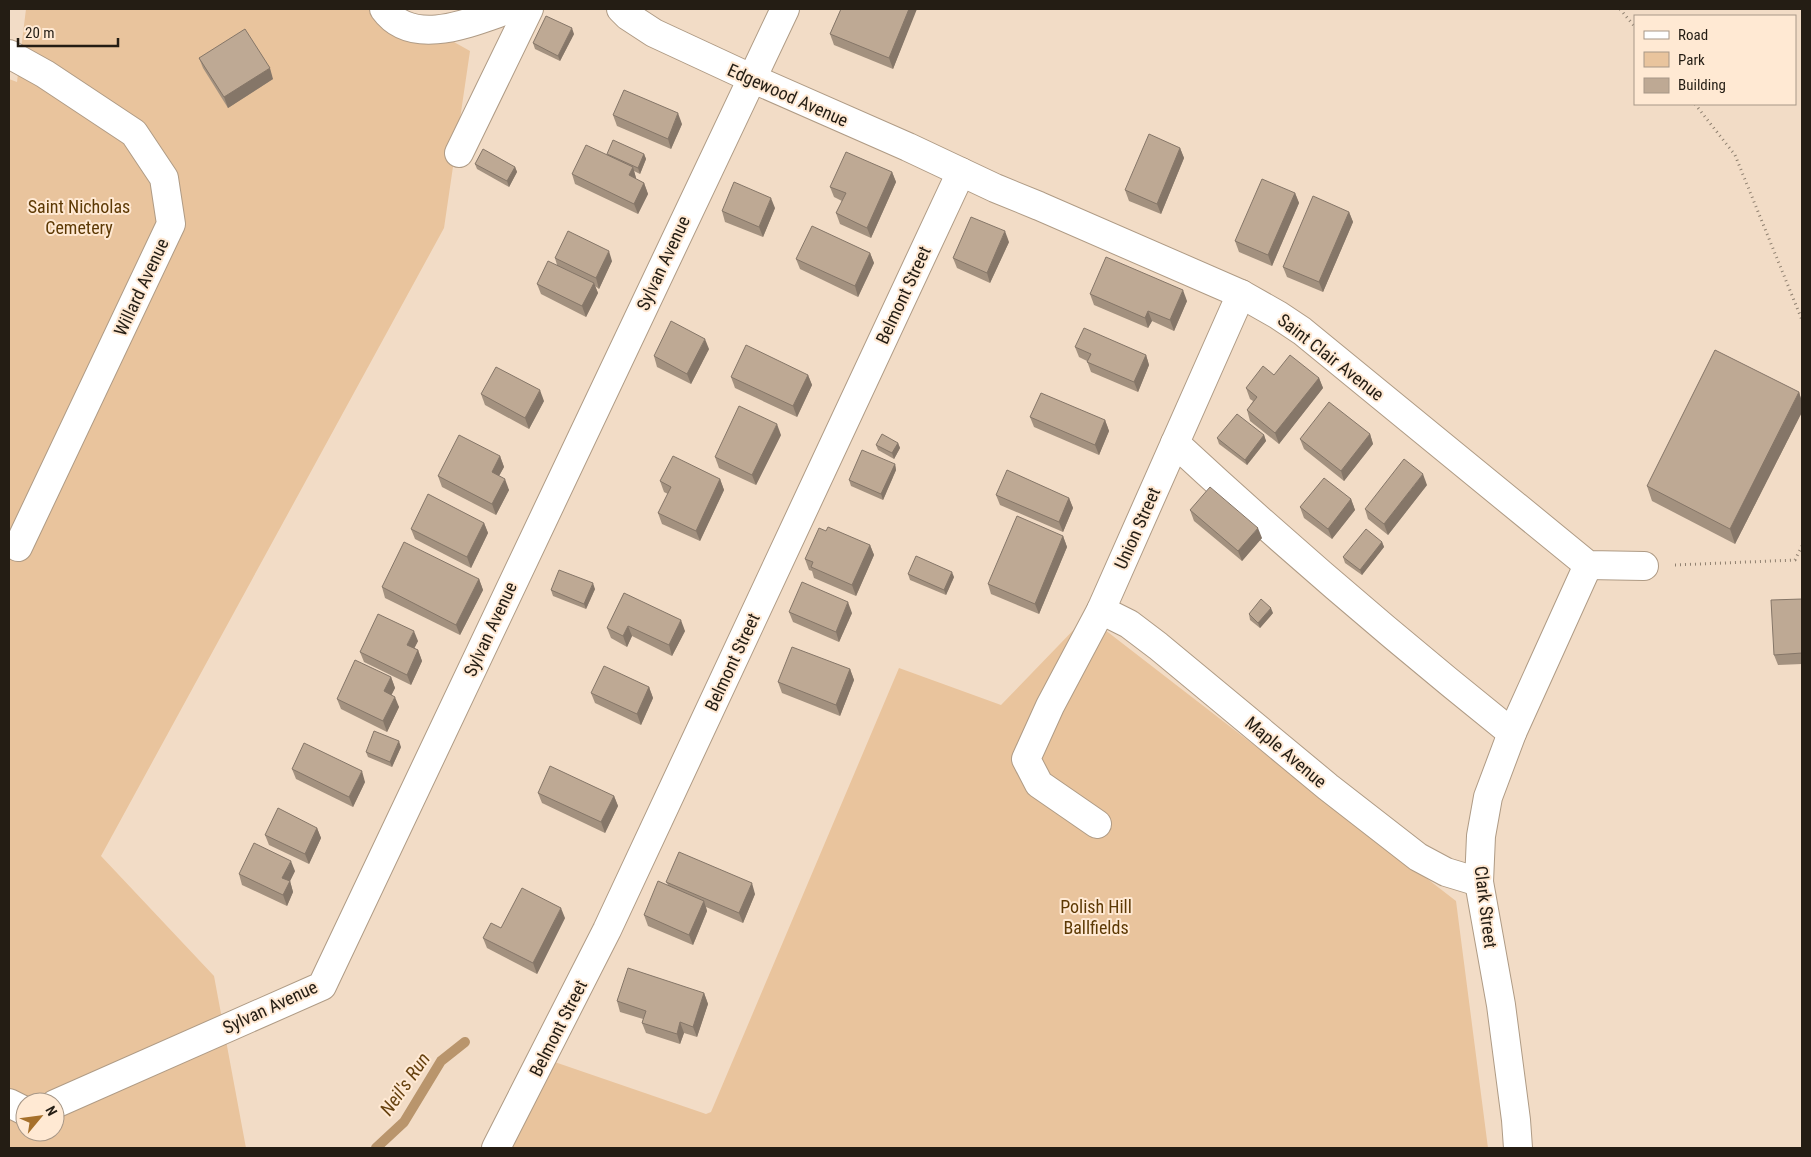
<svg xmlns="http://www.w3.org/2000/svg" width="1811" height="1157" font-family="'Roboto Condensed',sans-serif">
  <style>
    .green { fill: #e9c49d; fill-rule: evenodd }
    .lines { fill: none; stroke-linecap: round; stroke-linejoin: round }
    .stream { stroke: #b9956c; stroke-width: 10 }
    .minor-casing { stroke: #af9b85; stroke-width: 30 }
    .path { stroke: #8f8070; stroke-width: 3; stroke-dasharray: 1 4; stroke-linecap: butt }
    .minor { stroke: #fff; stroke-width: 28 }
    .wall { fill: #a3917f }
    .shaded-wall { fill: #857668 }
    .building { fill: #bea994; stroke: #857668 }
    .labels { text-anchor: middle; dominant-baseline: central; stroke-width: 4; stroke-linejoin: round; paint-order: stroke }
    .street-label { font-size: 18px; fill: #241d14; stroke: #ffe9d3 }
    .park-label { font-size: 18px; fill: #5d3904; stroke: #ffe9d3 }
    .water-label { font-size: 19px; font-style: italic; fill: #674210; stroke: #ffe9d3 }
  </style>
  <rect width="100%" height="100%" fill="#f2dcc6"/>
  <g class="green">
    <path d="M26 9H395L470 51 444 228 101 856 214 976 246 1148H9V79L17 82ZM25 1102H55V1132H25Z"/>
    <polygon points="1087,616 1456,901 1488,1148 503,1148 543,1058 706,1114 711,1112 899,668 1001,705"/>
  </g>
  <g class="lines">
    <polyline class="stream" points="376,1148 404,1122 441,1061 465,1042"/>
    <g class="minor-casing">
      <g id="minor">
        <path d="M384 9C413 49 474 21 510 9"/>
        <polyline points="621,9 628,16 654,33 751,78 908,147 995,188 1039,206 1241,294 1278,315 1302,331 1588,565 1644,566"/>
        <polyline points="9,54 45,74 134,133 164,178 171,224 18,547"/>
        <polyline points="459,153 529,9"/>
        <path d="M1175 443C1284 544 1396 640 1512 733"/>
        <polyline points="1101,610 1129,624 1158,646 1328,787 1418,857 1446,872 1479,882"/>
        <polyline points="1097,824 1039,784 1026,759 1050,706 1101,610 1241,294"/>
        <polyline points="9,1103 25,1111"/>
        <polyline points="55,1104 322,986 785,9"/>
        <polyline points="496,1148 607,930 961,172"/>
        <polyline points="1518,1148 1516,1120 1501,1005 1479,882 1481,836 1488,797 1512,733 1588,565"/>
      </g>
    </g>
    <g class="path">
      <polyline points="1620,9 1635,27"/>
      <polyline points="1695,104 1735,155 1802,320"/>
      <polyline points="1675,565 1795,560 1802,546"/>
    </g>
    <use href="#minor" class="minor"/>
  </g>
  <g class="wall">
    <polygon points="841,9 916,9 893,69 834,45 830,34"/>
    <polygon points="574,34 560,61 535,49 533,43"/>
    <polygon points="199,58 273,79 228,108 203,68"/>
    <polygon points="613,115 682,124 671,149 617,126"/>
    <polygon points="1180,148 1184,158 1161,214 1129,201 1125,190"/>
    <polygon points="644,154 646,159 640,174 634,171 636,178 636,179 644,183 648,194 638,214 575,184 572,174 607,155"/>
    <polygon points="475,164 515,167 517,172 509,187 477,169"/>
    <polygon points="892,172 896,182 871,238 840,224 836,213 842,201 834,197 830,187"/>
    <polygon points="1295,193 1299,203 1272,266 1239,252 1235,241"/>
    <polygon points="775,208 763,237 725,222 722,211"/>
    <polygon points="1349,212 1353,222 1323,292 1287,277 1283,267"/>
    <polygon points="1009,242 990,283 957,268 953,258"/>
    <polygon points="870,253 874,263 858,297 800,269 796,259"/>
    <polygon points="555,258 612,261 599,289 595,286 598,293 586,317 541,294 537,284 557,265"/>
    <polygon points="1090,294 1187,301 1174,331 1152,321 1148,328 1094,305"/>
    <polygon points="1075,347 1146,355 1149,365 1138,392 1091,372 1087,361 1079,357"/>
    <polygon points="709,349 691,384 657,367 654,356"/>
    <polygon points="808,375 812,385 797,417 735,388 731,377"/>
    <polygon points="1274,375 1319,378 1323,388 1279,444 1250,421 1247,410 1253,401 1250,399 1246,388"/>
    <polygon points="1799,392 1802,402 1802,412 1735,544 1652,501 1647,486"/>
    <polygon points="481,394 544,401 529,429 485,405"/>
    <polygon points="1030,417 1105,420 1109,431 1099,455 1034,427"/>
    <polygon points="1370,434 1373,444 1344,481 1304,449 1300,439"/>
    <polygon points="781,435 756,485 719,468 715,457"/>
    <polygon points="1264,435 1266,441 1247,465 1219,444 1217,438"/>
    <polygon points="898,443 900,448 894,459 878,450 876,445"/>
    <polygon points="500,456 504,467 499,476 509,490 496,515 442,487 438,476"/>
    <polygon points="895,464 896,470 883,500 851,486 849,480"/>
    <polygon points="720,479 724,490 700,541 662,524 658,513 668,494 664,492 660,481"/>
    <polygon points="1427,485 1388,535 1368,519 1365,509"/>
    <polygon points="996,495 1069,498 1073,508 1063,532 1000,505"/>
    <polygon points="1351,499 1355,510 1332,539 1304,518 1300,507"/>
    <polygon points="1190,510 1262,538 1242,561 1194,521"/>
    <polygon points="484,523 488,533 471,568 415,539 411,529"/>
    <polygon points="826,531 870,545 874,555 856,596 814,578 812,571 809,570 805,559"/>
    <polygon points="1063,536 1067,547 1039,614 991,594 988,584"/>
    <polygon points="1382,542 1384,547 1362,575 1345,563 1343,557"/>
    <polygon points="908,574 954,577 946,595 910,580"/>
    <polygon points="479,579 483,590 460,635 385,598 382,587"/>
    <polygon points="595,589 586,609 553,596 551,590"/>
    <polygon points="624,593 685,631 672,656 632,636 627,647 611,638 607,628"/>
    <polygon points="1802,599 1802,664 1778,665 1774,655"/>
    <polygon points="789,612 852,613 839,642 793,622"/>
    <polygon points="1273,613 1260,628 1250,620 1249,614"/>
    <polygon points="418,641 414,648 418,650 422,661 411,685 364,662 360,652"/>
    <polygon points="850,669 854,680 840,716 782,693 778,682"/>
    <polygon points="391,677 395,688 391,695 399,707 387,732 341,709 337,699"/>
    <polygon points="649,687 653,698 641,725 595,703 591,693"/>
    <polygon points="401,747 392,767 368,757 366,752"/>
    <polygon points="292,769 365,782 353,807 296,779"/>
    <polygon points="538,793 614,796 618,806 605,833 542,803"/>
    <polygon points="317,828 321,838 309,864 269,845 265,835"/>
    <polygon points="295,871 290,881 293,892 287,906 242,885 239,874"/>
    <polygon points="666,882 755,894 743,923 706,907 707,911 693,945 648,926 644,915 668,885"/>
    <polygon points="565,918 537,974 487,948 483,938 501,928"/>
    <polygon points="704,993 708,1004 697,1037 684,1033 680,1044 646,1033 642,1023 643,1019 620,1012 617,1001"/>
  </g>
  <g class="shaded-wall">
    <polygon points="909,9 917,9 893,69 889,58"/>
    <polygon points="572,28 574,34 560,61 558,56"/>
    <polygon points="270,68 273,79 228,108 224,97"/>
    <polygon points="678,113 682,124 671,149 668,139"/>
    <polygon points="1180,148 1184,158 1161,214 1157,204"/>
    <polygon points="644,154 646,159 640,174 638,168"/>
    <polygon points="515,167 517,172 509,187 507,181"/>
    <polygon points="633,167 636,178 633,186 629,175"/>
    <polygon points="892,172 896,182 871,238 867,228"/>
    <polygon points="644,183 648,194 638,214 634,204"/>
    <polygon points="1295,193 1299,203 1272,266 1268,255"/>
    <polygon points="771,198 775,208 763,237 759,227"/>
    <polygon points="1349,212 1353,222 1323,292 1319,282"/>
    <polygon points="1005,231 1009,242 990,283 987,273"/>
    <polygon points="609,251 612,261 599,289 596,278"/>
    <polygon points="870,253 874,263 858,297 855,286"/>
    <polygon points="594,283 598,293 586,317 582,306"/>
    <polygon points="1183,290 1187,301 1174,331 1170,320"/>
    <polygon points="1148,311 1152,321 1148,328 1145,318"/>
    <polygon points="705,339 709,349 691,384 687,374"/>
    <polygon points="1146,355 1149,365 1138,392 1134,382"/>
    <polygon points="808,375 812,385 797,417 793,406"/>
    <polygon points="1319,378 1323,388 1279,444 1275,433"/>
    <polygon points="540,390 544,401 529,429 525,418"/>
    <polygon points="1799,392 1802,402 1802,412 1735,544 1730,529"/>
    <polygon points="1105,420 1109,431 1099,455 1095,445"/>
    <polygon points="777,424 781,435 756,485 752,475"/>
    <polygon points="1370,434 1373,444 1344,481 1341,471"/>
    <polygon points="1264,435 1266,441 1247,465 1245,460"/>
    <polygon points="898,443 900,448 894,459 892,453"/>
    <polygon points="500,456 504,467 495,483 492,472"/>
    <polygon points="895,464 896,470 883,500 881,494"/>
    <polygon points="1423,474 1427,485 1388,535 1384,524"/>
    <polygon points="505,479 509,490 496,515 492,504"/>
    <polygon points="720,479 724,490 700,541 696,531"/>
    <polygon points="1069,498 1073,508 1063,532 1059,522"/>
    <polygon points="1351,499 1355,510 1332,539 1328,529"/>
    <polygon points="484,523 488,533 471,568 467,557"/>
    <polygon points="1258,528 1262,538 1242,561 1238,551"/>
    <polygon points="1063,536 1067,547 1039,614 1035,604"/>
    <polygon points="1382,542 1384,547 1362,575 1360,570"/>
    <polygon points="870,545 874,555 856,596 852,585"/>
    <polygon points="952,572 954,577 946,595 944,590"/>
    <polygon points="479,579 483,590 460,635 456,625"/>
    <polygon points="593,583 595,589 586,609 584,604"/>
    <polygon points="848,602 852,613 839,642 836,632"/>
    <polygon points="1271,608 1273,613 1260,628 1258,623"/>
    <polygon points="681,620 685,631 672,656 669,645"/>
    <polygon points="628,626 632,636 627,647 623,636"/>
    <polygon points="414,631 418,641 411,655 407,645"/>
    <polygon points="418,650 422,661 411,685 407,675"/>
    <polygon points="850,669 854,680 840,716 836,705"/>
    <polygon points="391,677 395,688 388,702 384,691"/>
    <polygon points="649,687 653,698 641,725 637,714"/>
    <polygon points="395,697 399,707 387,732 383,721"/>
    <polygon points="399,741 401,747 392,767 390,762"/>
    <polygon points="362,771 365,782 353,807 349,797"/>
    <polygon points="614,796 618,806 605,833 601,822"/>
    <polygon points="317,828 321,838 309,864 305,854"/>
    <polygon points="291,861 295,871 290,881 293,892 287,906 283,895 282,878"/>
    <polygon points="752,883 755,894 743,923 739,913"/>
    <polygon points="704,901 707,911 693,945 689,935"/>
    <polygon points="561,908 565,918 537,974 533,963"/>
    <polygon points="704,993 708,1004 697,1037 693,1027"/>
    <polygon points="680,1022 684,1033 680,1044 677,1034"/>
  </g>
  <g class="building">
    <polygon points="841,9 909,9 889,58 830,34"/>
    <polygon points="546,16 572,28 558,56 533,43"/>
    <polygon points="245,29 270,68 224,97 199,58"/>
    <polygon points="624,90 678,113 668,139 613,115"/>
    <polygon points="1149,134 1180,148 1157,204 1125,190"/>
    <polygon points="613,140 644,154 638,168 607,154"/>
    <polygon points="586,145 633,167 629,175 644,183 634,204 572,174"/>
    <polygon points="483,149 515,167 507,181 475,164"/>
    <polygon points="846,152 892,172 867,228 836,213 846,193 830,187"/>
    <polygon points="1262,179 1295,193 1268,255 1235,241"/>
    <polygon points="734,182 771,198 759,227 722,211"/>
    <polygon points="1313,196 1349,212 1319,282 1283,267"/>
    <polygon points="971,217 1005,231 987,273 953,258"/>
    <polygon points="812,226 870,253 855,286 796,259"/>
    <polygon points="568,231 609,251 596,278 555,258"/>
    <polygon points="1106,257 1183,290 1170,320 1148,311 1145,318 1090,294"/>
    <polygon points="548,261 594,283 582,306 537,284"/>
    <polygon points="671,321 705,339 687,374 654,356"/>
    <polygon points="1084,328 1146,355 1134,382 1087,362 1091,354 1075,347"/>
    <polygon points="746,345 808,375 793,406 731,377"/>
    <polygon points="1715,350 1799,392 1730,529 1647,486"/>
    <polygon points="1290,355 1319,378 1275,433 1247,410 1257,397 1246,388 1263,366 1274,375"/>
    <polygon points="496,367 540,390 525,418 481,394"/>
    <polygon points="1041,393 1105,420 1095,445 1030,417"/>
    <polygon points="1329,402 1370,434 1341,471 1300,439"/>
    <polygon points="739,406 777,424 752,475 715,457"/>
    <polygon points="1237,414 1264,435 1245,460 1217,438"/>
    <polygon points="882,434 898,443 892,453 876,445"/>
    <polygon points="459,435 500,456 492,472 505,479 492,504 438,476"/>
    <polygon points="862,450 895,464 881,494 849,480"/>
    <polygon points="673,456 720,479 696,531 658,513 671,487 660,481"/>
    <polygon points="1404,459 1423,474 1384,524 1365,509"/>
    <polygon points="1007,470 1069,498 1059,522 996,495"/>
    <polygon points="1324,478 1351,499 1328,529 1300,507"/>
    <polygon points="1210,487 1258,528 1238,551 1190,510"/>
    <polygon points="428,494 484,523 467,557 411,529"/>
    <polygon points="1017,516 1063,536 1035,604 988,584"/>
    <polygon points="828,527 870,545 852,585 811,567 813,562 805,559 819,528 826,531"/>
    <polygon points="1366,529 1382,542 1360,570 1343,557"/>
    <polygon points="404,542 479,579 456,625 382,587"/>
    <polygon points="916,556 952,572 944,590 908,574"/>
    <polygon points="559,570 593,583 584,604 551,590"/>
    <polygon points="802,582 848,602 836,632 789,612"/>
    <polygon points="624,593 681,620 669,645 628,626 623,636 607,628"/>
    <polygon points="1261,599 1271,608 1258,623 1249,614"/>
    <polygon points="1802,599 1802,653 1774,655 1771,600"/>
    <polygon points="378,614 414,631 407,645 418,650 407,675 360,652"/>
    <polygon points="792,647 850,669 836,705 778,682"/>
    <polygon points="355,660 391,677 384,691 395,697 383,721 337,699"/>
    <polygon points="604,666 649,687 637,714 591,693"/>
    <polygon points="374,731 399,741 390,762 366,752"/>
    <polygon points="304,743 362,771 349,797 292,769"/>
    <polygon points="550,766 614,796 601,822 538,793"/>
    <polygon points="278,808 317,828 305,854 265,835"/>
    <polygon points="254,843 291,861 282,878 290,881 283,895 239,874"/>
    <polygon points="679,852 752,883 739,913 666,882"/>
    <polygon points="658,881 704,901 689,935 644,915"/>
    <polygon points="522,888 561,908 533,963 483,938 491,923 501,928"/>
    <polygon points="628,968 704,993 693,1027 680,1022 677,1034 642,1023 646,1011 617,1001"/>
  </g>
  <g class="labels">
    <g class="street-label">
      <text transform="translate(788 95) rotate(24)">Edgewood Avenue</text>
      <text transform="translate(663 263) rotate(-65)">Sylvan Avenue</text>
      <text transform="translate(141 287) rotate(-65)">Willard Avenue</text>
      <text transform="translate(903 295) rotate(-65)">Belmont Street</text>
      <text transform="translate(1331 357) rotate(38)">Saint Clair Avenue</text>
      <text transform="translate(1137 528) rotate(-66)">Union Street</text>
      <text transform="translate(490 629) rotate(-65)">Sylvan Avenue</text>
      <text transform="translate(732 662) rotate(-65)">Belmont Street</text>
      <text transform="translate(1286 752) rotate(40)">Maple Avenue</text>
      <text transform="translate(1486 907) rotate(83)">Clark Street</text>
      <text transform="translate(270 1007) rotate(-25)">Sylvan Avenue</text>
      <text transform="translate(558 1028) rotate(-63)">Belmont Street</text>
    </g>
    <g class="park-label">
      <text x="79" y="206">Saint Nicholas<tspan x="79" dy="21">Cemetery</tspan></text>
      <text x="1096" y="906">Polish Hill<tspan x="1096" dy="21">Ballfields</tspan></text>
    </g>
    <g class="water-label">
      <text transform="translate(405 1084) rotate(-55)">Neil's Run</text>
    </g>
  </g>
  <rect width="1811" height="1157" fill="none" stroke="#241d14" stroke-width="20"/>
  <rect x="1634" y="15" width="162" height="90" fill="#ffe9d3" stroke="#a79787"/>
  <rect x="1644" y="31" width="25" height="8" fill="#ffffff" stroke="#a79787"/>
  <text x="1678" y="40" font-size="15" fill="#241d14">Road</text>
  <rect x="1644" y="52" width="25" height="15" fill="#e9c49d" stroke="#a79787"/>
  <text x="1678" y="65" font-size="15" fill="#241d14">Park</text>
  <rect x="1644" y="78" width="25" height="15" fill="#bea994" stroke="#a79787"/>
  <text x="1678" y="90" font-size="15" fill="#241d14">Building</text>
  <g transform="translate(40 1117) rotate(61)"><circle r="24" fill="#ffe9d3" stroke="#a79787"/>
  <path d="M0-4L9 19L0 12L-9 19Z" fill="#a6702a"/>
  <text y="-8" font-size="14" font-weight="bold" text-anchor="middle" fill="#241d14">N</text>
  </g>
  <path d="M18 38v8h100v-8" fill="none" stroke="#241d14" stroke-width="2.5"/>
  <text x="25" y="38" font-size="15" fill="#241d14" stroke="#ffe9d3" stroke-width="4" paint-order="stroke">20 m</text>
</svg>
